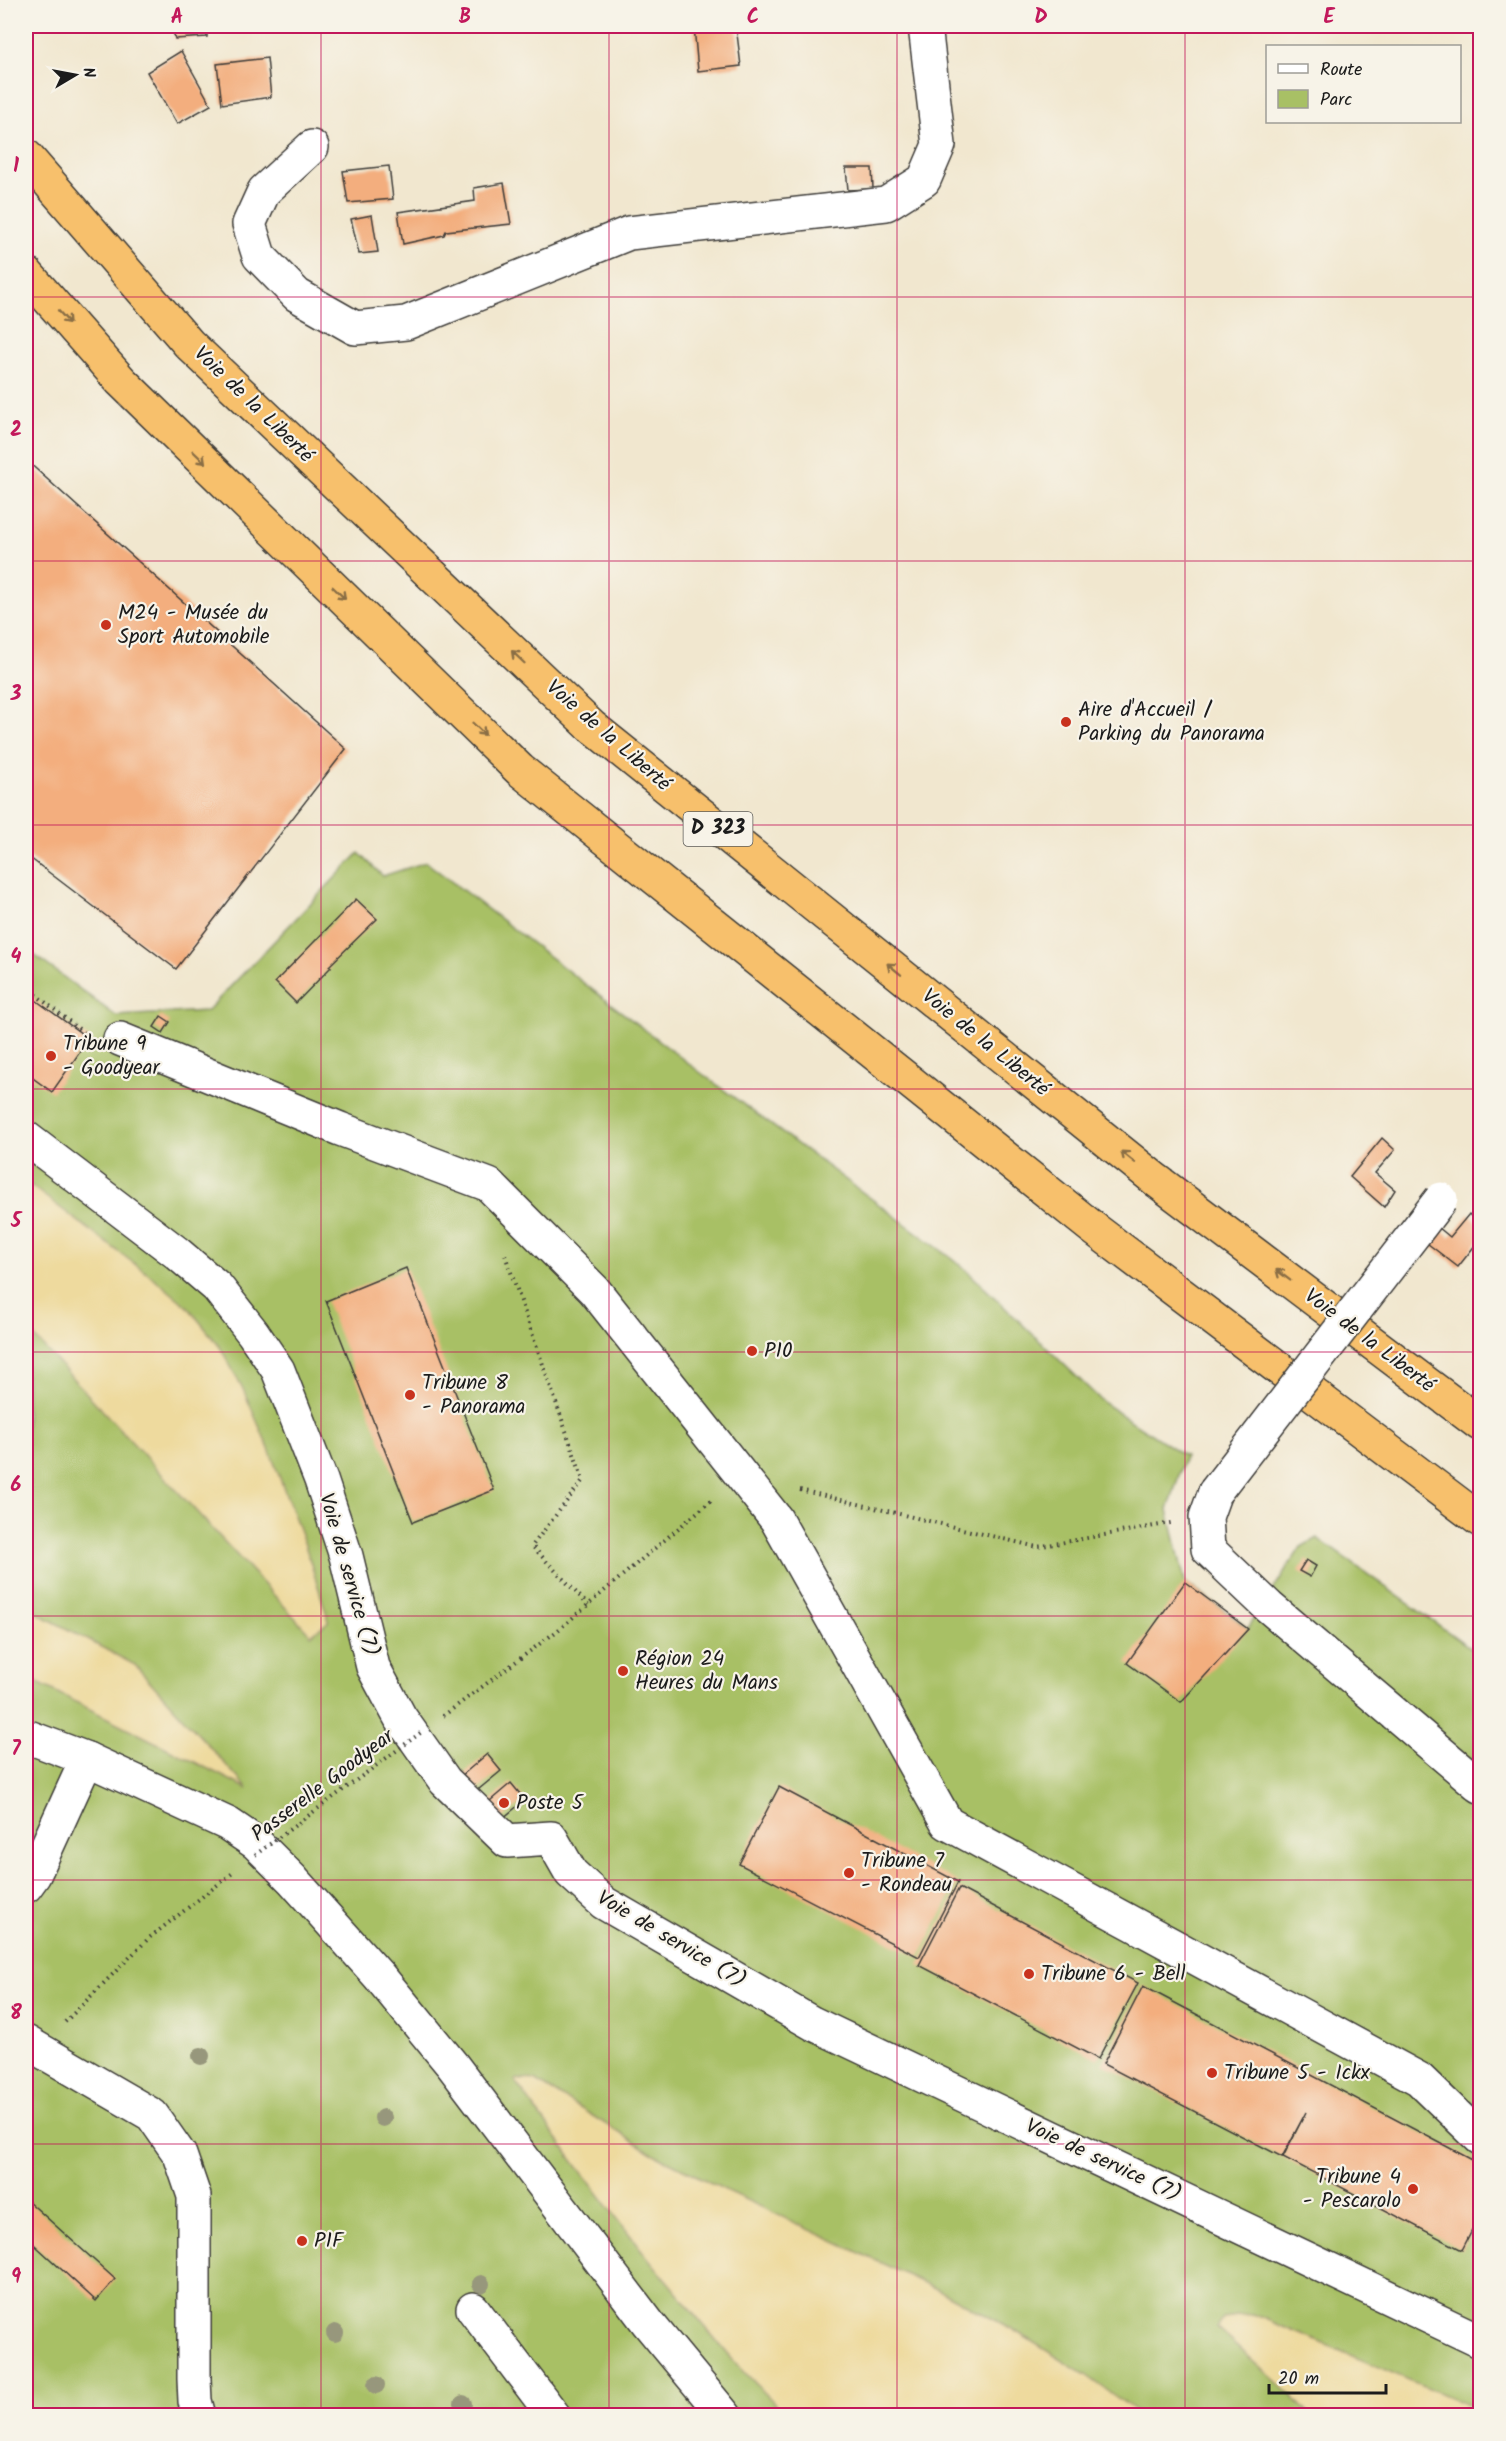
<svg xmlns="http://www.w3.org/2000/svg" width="1506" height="2441" font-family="Kalam,sans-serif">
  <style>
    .green { fill: #a8c065; stroke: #626e40; stroke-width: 1.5 }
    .sand { fill: #eeda9e; stroke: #857b5d; stroke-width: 1.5 }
    .building { fill: #f3ae7e }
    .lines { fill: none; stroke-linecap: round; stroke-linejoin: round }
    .minor-casing { stroke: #3c3a37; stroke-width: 36 }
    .highway-casing { stroke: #3c3a37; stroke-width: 36 }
    .path { stroke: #3c3a37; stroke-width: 4; stroke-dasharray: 1.5 4.5; stroke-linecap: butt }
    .minor { stroke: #fff; stroke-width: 33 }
    .highway { stroke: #f7c06c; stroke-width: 33 }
    .minor-bridge-casing { stroke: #3c3a37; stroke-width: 36; stroke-linecap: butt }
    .path-bridge { stroke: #3c3a37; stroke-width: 4; stroke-dasharray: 1.5 4.5; stroke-linecap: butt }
    .minor-bridge { stroke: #fff; stroke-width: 33 }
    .tree { fill: #97977b }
    .oneway { stroke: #8a6e44 }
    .grid { fill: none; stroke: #c2185b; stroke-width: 1.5; stroke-opacity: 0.55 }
    .poi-dot { fill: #c8321e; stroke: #f7f3e8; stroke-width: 2 }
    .labels { text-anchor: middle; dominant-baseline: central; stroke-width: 4.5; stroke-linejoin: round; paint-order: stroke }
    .shield { fill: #f7f3e8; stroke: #5e5c59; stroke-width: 1.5 }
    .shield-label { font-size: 20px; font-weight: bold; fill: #1c1c1c }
    .street-label { font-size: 21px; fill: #1c1c1c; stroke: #f7f3e8 }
    .poi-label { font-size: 21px; fill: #1c1c1c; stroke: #f7f3e8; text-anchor: start }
    .neatline { fill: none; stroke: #c2185b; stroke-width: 2 }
    .grid-label { font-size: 20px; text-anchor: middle; font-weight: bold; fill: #c2185b }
  </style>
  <rect width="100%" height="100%" fill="#f7f3e8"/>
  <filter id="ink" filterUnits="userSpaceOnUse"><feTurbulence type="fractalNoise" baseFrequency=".0167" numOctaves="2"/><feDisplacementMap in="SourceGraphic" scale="12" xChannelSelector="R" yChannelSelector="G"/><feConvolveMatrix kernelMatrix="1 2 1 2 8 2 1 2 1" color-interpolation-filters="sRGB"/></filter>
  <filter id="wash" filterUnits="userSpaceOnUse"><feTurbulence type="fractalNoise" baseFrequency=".008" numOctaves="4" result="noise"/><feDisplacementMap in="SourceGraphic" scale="24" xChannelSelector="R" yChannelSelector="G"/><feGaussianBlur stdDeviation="1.35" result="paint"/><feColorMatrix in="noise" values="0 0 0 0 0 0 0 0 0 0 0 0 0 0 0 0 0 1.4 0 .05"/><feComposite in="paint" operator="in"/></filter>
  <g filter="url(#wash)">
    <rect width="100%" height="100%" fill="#f1e7cf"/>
    <polygon class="green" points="359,853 383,876 426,862 701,1073 961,1265 1105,1404 1185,1456 1168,1510 1185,1582 1248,1628 1301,1547 1317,1538 1480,1655 1480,2415 26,2415 26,949 116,1016 207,1011"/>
    <g class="sand">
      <polygon points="26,1182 156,1280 188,1307 220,1347 243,1389 269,1449 305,1545 329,1621 311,1635 26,1328"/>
      <polygon points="26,1607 135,1665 248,1789 26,1677"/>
      <polygon points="526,2079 535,2080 652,2153 729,2192 939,2290 1012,2329 1086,2375 1141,2415 786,2415 731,2358 644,2253 577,2166 515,2081"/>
      <polygon points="1253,2314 1480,2410 1480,2415 1310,2415 1290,2394 1217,2328 1223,2318"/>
    </g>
    <g id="blocks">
      <g class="building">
        <polygon points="172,26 207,26 207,37 175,39"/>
        <polygon points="694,26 736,26 741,66 698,71"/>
        <polygon points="181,51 211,105 177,124 147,72"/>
        <polygon points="267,58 271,97 222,104 217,64"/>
        <polygon points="389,166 393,199 348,203 343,171"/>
        <polygon points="846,168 872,168 873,189 848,190"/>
        <polygon points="504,183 511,224 446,231 444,235 403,244 398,212 475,201 474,188"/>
        <polygon points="372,215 378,252 359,254 351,219"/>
        <polygon points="26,460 346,749 176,969 26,855"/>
        <polygon points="356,899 377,919 329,966 331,967 296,1003 275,982"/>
        <polygon points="26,993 89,1039 52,1092 26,1073"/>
        <polygon points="161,1016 170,1022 163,1033 154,1027"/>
        <polygon points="1382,1138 1395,1150 1375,1173 1395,1190 1384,1207 1350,1177"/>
        <polygon points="1469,1214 1480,1225 1480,1239 1458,1267 1419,1237 1432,1222 1450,1237"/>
        <polygon points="406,1268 494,1490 413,1522 326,1301"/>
        <polygon points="1306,1560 1316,1566 1310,1577 1299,1571"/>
        <polygon points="1185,1582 1248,1629 1181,1702 1127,1663"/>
        <polygon points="487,1754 501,1771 473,1794 460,1777"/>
        <polygon points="511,1783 525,1800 497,1823 484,1806"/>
        <polygon points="779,1787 958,1882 919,1957 739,1864"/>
        <polygon points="959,1888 1138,1983 1098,2059 919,1965"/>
        <polygon points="1143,1986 1480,2164 1480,2215 1462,2250 1283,2157 1306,2112 1282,2157 1103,2064"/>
        <polygon points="26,2199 115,2279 96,2301 26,2237"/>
      </g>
    </g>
  </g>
  <g filter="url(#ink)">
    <use href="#blocks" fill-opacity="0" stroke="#3c3a37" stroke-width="1.5"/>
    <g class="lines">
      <g class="minor-casing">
        <g id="minor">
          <polyline points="312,147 264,191 249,224 259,256 297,295 355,328 406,323 629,233 886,204 924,180 939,145 925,26"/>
          <polyline points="120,1039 340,1129 489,1185 594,1290 776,1519 947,1823 1419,2079 1480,2138"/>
          <polyline points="26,1138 177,1253 217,1287 253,1333 278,1370 321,1480 346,1556 373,1667 400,1717 445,1781 507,1841 551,1838 571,1873 604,1903 812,2023 1480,2341"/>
          <polyline points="1215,1492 1206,1517 1208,1549 1269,1607 1480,1786"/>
          <polyline points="26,1736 87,1759 228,1824 256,1843 292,1879 379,1976 453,2066 648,2323 725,2416"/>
          <polyline points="26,1886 34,1875 87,1759"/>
          <polyline points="26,2042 152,2115 180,2155 194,2196 194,2379 195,2401 199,2416"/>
          <polyline points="473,2309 554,2416"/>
        </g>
      </g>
      <g class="highway-casing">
        <g id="highway">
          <polyline points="26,156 189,344 591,726 1156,1180 1480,1424"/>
          <polyline points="26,273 121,381 520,770 1093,1228 1480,1520"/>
        </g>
      </g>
      <g class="path">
        <polyline points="26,987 84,1033"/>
        <polyline points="505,1255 583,1480 532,1546 588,1605"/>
        <polyline points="800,1490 1037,1547 1171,1523"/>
        <polyline points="443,1716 557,1631 713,1499"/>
        <polyline points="65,2022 149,1938 234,1872"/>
      </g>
      <use href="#minor" class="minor"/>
      <use href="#highway" class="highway"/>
      <g class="minor-bridge-casing">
        <polyline id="minor-bridge" points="1215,1492 1441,1199"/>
      </g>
      <polyline class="path-bridge" points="255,1855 423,1731"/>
      <use href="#minor-bridge" class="minor-bridge"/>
    </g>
    <g class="tree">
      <circle cx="201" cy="2056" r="9"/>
      <circle cx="383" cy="2118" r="9"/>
      <circle cx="481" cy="2284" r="9"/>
      <circle cx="335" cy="2333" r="9"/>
      <circle cx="376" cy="2385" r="9"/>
      <circle cx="463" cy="2404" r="9"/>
    </g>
    <defs><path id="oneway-shaft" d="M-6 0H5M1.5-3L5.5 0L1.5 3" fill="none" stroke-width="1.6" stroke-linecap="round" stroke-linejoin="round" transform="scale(1.5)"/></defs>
    <g class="oneway">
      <use href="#oneway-shaft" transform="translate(64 317) rotate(48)"/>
      <use href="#oneway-shaft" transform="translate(199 457) rotate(44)"/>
      <use href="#oneway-shaft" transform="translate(339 593) rotate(44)"/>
      <use href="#oneway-shaft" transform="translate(518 657) rotate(-136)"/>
      <use href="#oneway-shaft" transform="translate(479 729) rotate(44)"/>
      <use href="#oneway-shaft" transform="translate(894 969) rotate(-141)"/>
      <use href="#oneway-shaft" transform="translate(1128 1157) rotate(-141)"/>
      <use href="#oneway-shaft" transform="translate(1283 1275) rotate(-143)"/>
    </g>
  </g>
  <path class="grid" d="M321 26V2416M609 26V2416M897 26V2416M1185 26V2416M26 297H1480M26 561H1480M26 825H1480M26 1089H1480M26 1352H1480M26 1616H1480M26 1880H1480M26 2144H1480"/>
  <g class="poi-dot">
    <circle cx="106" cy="625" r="6"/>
    <circle cx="1066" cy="722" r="6"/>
    <circle cx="51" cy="1056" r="6"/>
    <circle cx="752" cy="1351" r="6"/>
    <circle cx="410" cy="1395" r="6"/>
    <circle cx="623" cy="1671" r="6"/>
    <circle cx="504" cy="1803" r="6"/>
    <circle cx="849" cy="1873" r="6"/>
    <circle cx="1029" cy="1974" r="6"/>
    <circle cx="1212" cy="2073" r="6"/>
    <circle cx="1413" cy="2189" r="6"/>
    <circle cx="302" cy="2241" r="6"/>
  </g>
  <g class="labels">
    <rect class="shield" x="683.5" y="812" width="69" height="34" rx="4.5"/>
    <g class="shield-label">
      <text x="718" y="829">D 323</text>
    </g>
    <g class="street-label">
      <text transform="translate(253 405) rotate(44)">Voie de la Liberté</text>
      <text transform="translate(608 736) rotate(41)">Voie de la Liberté</text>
      <text transform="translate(985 1043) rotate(39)">Voie de la Liberté</text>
      <text transform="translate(1369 1341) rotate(37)">Voie de la Liberté</text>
      <text transform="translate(348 1575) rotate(74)">Voie de service (7)</text>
      <text transform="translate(323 1786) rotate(-37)">Passerelle Goodyear</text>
      <text transform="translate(671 1940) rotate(31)">Voie de service (7)</text>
      <text transform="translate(1103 2161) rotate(25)">Voie de service (7)</text>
    </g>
    <g class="poi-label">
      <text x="118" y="613">M24 - Musée du<tspan x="118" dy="24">Sport Automobile</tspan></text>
      <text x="1078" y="710">Aire d'Accueil /<tspan x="1078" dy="24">Parking du Panorama</tspan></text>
      <text x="63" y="1044">Tribune 9<tspan x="63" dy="24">- Goodyear</tspan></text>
      <text x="764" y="1351">P10</text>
      <text x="422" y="1383">Tribune 8<tspan x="422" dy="24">- Panorama</tspan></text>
      <text x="635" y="1659">Région 24<tspan x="635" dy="24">Heures du Mans</tspan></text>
      <text x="516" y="1803">Poste 5</text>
      <text x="861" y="1861">Tribune 7<tspan x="861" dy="24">- Rondeau</tspan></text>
      <text x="1041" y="1974">Tribune 6 - Bell</text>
      <text x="1224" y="2073">Tribune 5 - Ickx</text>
      <text x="1401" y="2177" text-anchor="end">Tribune 4<tspan x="1401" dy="24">- Pescarolo</tspan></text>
      <text x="314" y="2241">P1F</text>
    </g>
  </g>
  <rect width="1506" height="2441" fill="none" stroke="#f7f3e8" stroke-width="66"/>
  <rect x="1266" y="45" width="195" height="78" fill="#f7f3e8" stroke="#9f9d96" stroke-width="1.5"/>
  <rect x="1278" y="64" width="30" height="9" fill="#ffffff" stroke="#9f9d96" stroke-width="1.5"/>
  <text x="1320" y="75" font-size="18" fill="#1c1c1c">Route</text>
  <rect x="1278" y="90" width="30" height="18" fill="#a8c065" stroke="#9f9d96" stroke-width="1.5"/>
  <text x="1320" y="105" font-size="18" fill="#1c1c1c">Parc</text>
  <g transform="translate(75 75) rotate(80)" stroke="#f7f3e8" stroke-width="4.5" paint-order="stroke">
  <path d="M0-4.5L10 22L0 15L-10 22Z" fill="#1c1c1c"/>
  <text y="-9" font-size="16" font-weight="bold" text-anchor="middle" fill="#1c1c1c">N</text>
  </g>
  <path d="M1269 2384v9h117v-9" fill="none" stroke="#1c1c1c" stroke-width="3"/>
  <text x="1278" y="2384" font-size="18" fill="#1c1c1c" stroke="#f7f3e8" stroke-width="4.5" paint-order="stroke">20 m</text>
  <rect x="33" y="33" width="1440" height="2375" class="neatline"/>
  <g class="grid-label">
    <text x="177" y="23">A</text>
    <text x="465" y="23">B</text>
    <text x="753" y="23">C</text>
    <text x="1041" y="23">D</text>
    <text x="1329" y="23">E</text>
    <text x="16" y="172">1</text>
    <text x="16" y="436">2</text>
    <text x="16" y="700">3</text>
    <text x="16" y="963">4</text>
    <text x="16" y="1227">5</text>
    <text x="16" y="1491">6</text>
    <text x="16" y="1755">7</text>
    <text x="16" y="2019">8</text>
    <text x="16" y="2283">9</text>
  </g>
</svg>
